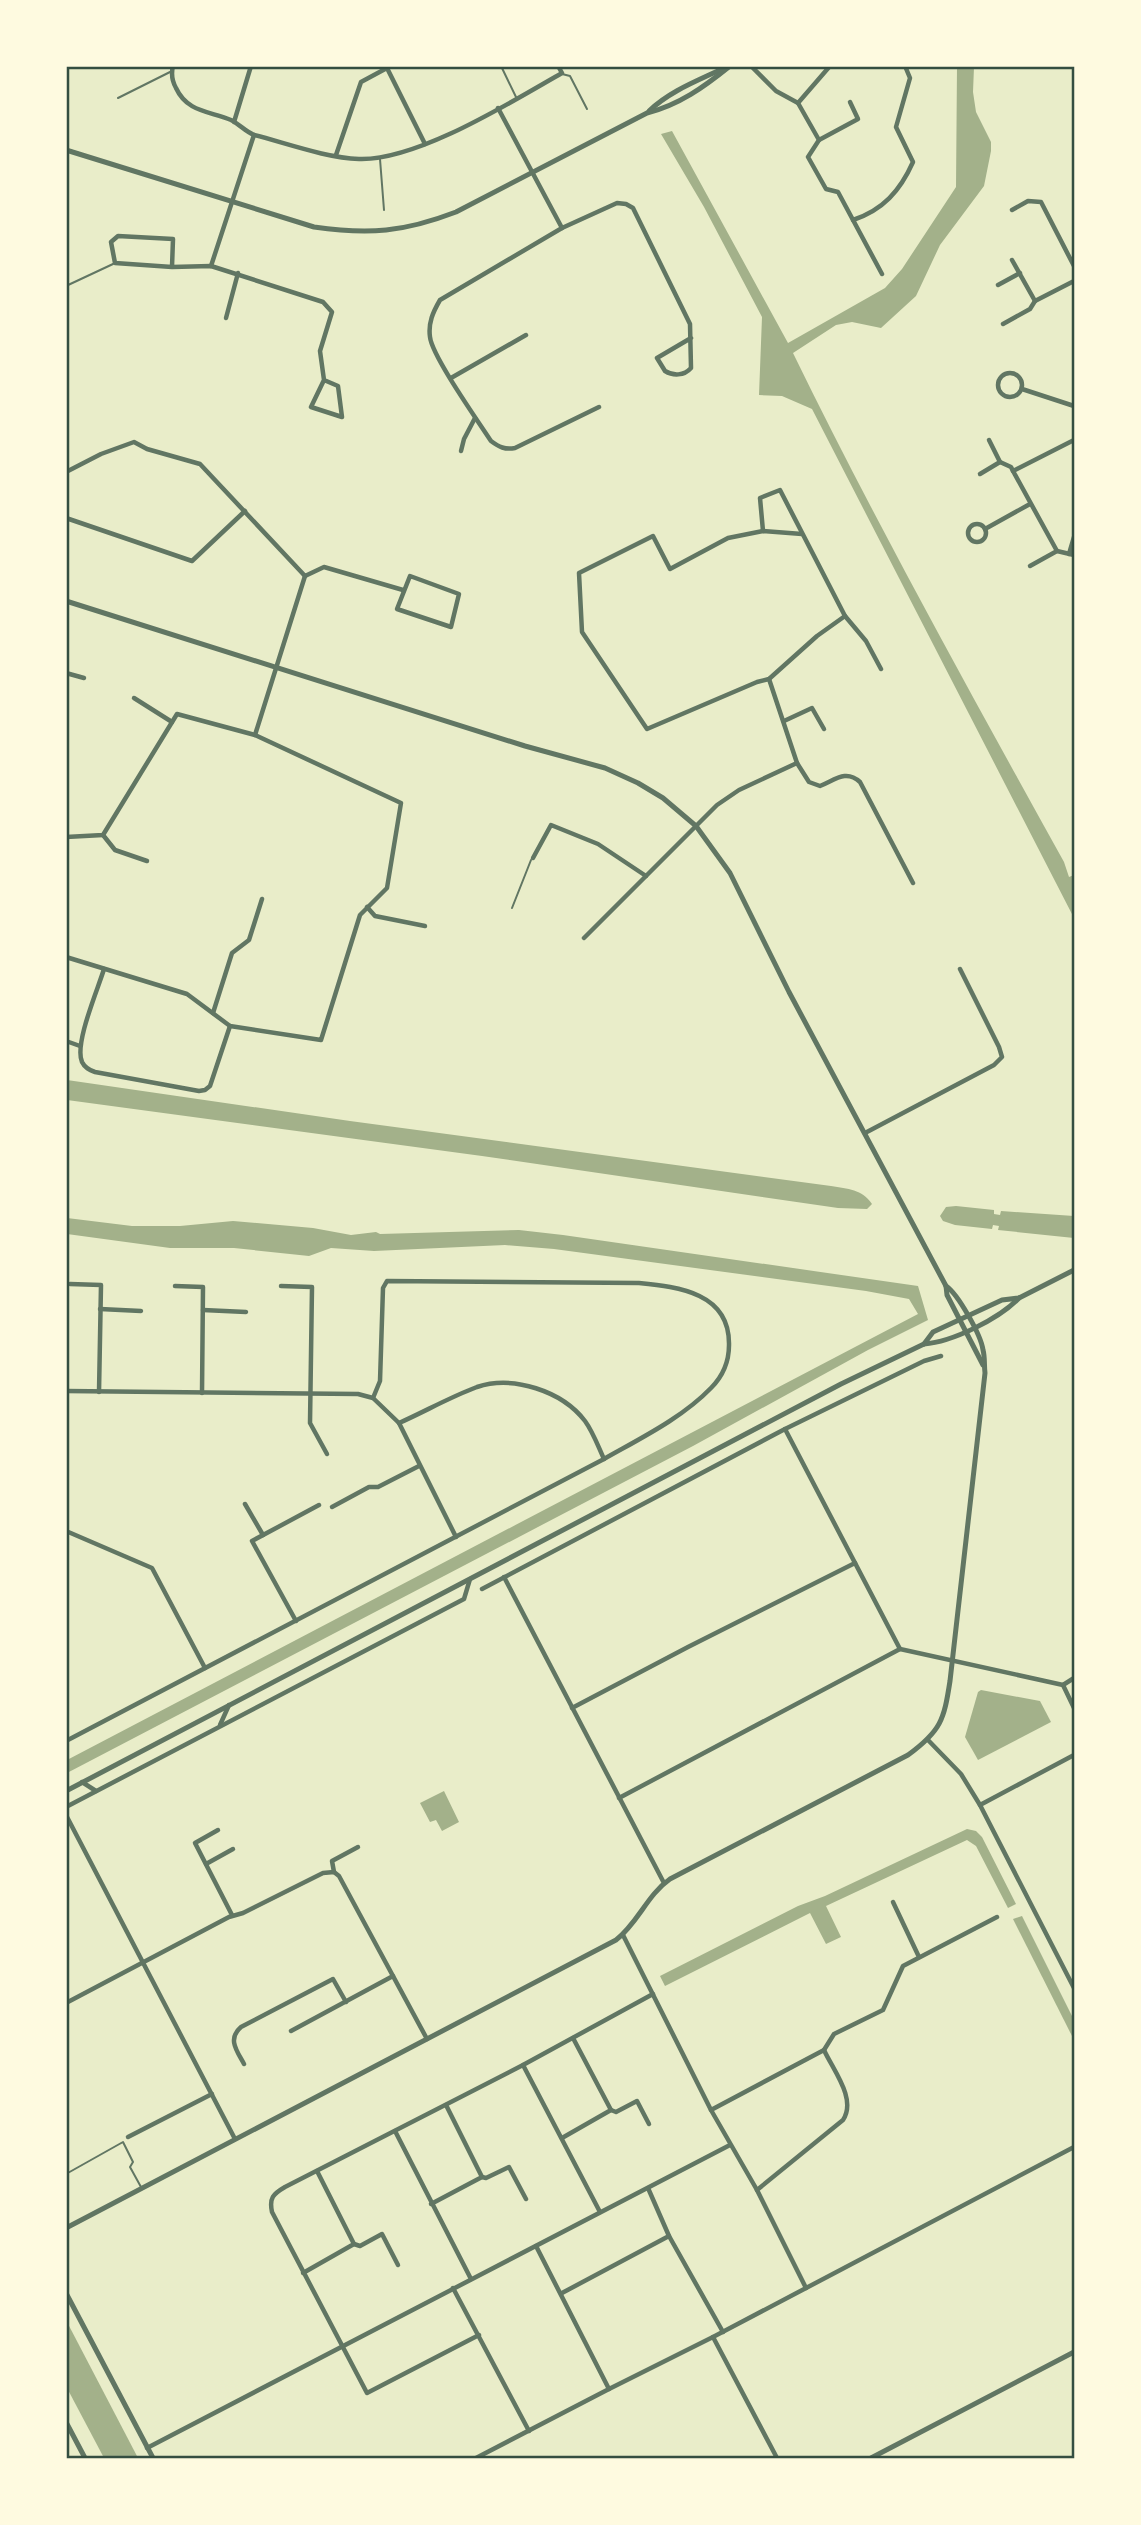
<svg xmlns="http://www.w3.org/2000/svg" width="1141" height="2525" font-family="Figtree,sans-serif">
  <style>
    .water { fill: #a3b18a }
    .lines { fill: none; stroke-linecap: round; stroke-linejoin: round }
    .service { stroke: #617663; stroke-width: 2 }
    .minor { stroke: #617663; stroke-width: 4.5 }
    .tertiary { stroke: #617663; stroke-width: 5 }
    .neatline { fill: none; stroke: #344e41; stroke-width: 2.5 }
  </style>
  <rect width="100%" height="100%" fill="#e9edc9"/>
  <g class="water">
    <path d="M957 67H974L973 92 976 112 991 142V151L984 186 940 245 916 296 881 328 852 322 836 325 793 353C877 525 971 694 1064 862L1069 877 1074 875V918L812 409 782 396 759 395 762 317 704 207 661 134 672 131 788 343 885 288 902 269 956 187Z"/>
    <path d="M67 1080 350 1121 831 1186C848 1189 862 1189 872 1204L867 1209 838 1208 482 1156 67 1100Z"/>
    <polygon points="956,1206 994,1210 994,1214 1000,1215 1001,1211 1074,1216 1074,1238 998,1230 999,1226 993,1225 992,1229 955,1225 943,1221 940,1216 946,1207"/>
    <polygon points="67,1218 132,1226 180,1226 233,1221 313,1228 351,1235 376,1232 380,1234 519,1230 563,1235 918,1286 928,1320 868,1350 693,1446 67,1773 67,1760 918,1314 909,1299 866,1291 554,1249 505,1245 374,1251 331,1248 309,1256 234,1248 170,1248 67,1234"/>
    <polygon points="981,1690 1040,1701 1051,1722 978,1760 965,1737 978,1692"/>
    <polygon points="444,1791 459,1822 442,1831 436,1820 430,1822 420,1803"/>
    <polygon points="967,1829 976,1831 982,1837 1016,1904 1008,1908 976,1846 967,1840 826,1906 841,1937 826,1944 810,1913 665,1986 660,1976 798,1906 825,1896"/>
    <polygon points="1022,1916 1074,2020 1074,2040 1013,1919"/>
    <polygon points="66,2322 67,2322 138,2458 104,2458 67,2388"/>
  </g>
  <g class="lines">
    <g class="service">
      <polyline points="501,66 516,97"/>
      <polyline points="562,74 570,76 587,109"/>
      <polyline points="118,98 170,72"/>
      <polyline points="380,159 384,210"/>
      <polyline points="66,286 113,264"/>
      <polyline points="512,908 531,860"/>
      <polyline points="66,2174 123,2142 133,2162 130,2167 141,2187"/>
    </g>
    <g class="minor">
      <path d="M173 66C171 74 172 81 176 88 187 112 209 111 231 120 239 124 245 131 254 135 286 143 326 158 359 159 417 161 511 102 562 73L558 66"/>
      <polyline points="751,66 776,91 798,103 819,140 808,157 826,189 838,192 882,274"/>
      <polyline points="798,103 830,66"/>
      <polyline points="498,108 562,228"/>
      <polyline points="234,122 251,66"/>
      <polyline points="819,140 858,119 850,102"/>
      <polyline points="336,155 361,82 387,68 425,144"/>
      <polyline points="1012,210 1028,201 1041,202 1074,266"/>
      <path d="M853 220C883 210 900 191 913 162L896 127 910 78 905 66"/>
      <polyline points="1012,260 1035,301"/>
      <polyline points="211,266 254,135"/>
      <polyline points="172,267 173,239 118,236 111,242 115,263 172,267 211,266 323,302 332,312 320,351 324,380 311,407 342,417 338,386 324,380"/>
      <polyline points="998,285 1020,273"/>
      <polyline points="226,318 238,273"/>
      <polyline points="1003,324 1030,309 1035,301 1074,281"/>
      <circle cx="1010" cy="385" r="12"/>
      <polyline points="451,378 526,335"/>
      <polyline points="1022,389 1074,406"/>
      <path d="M599 407 515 448C505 450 499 447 491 441 478 421 432 356 430 337 428 323 433 312 440 300L562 228 617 203 626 204 633 208 690 324 691 368C684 376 673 376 665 371L657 358 691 338"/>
      <polyline points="989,440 1000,462 1011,467 1013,471"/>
      <polyline points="461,451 464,439 475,418"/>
      <polyline points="66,472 101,454 134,442 147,449 200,464 305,576 324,567 403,590"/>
      <polyline points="980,474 1000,462"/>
      <polyline points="66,518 192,561 245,511"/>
      <circle cx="977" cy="533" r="9"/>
      <polyline points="985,529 1030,504"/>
      <polyline points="763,531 760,498 780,490 845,616 866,641 881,669"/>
      <polyline points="802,534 763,531 728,538 670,569 653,536 579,573 582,632 647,729 757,682 769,679 817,636 845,616"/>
      <polyline points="1057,551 1013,471 1074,440"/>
      <polyline points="1069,554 1074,537"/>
      <polyline points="1030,566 1057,551 1074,555"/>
      <polygon points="410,576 459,594 451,627 397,609"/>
      <polyline points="66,673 84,678"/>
      <path d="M769 679 797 763 809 782 820 786C835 780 846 769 860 782L913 883"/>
      <polyline points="134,698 172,722"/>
      <polyline points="784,721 812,708 824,729"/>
      <polyline points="255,735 305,576"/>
      <polyline points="103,835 115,850 147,861"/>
      <polyline points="66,837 103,835 177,714 255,735 401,803 387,888 360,915 321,1040 230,1026 187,994 66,957"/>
      <polyline points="533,858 551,825 598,844 646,876"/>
      <polyline points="367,907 375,916 425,926"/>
      <polyline points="584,938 717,805 739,790 797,763"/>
      <path d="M104 969C98 989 74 1044 82 1062 85 1068 89 1070 95 1072L199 1091 205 1090 210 1086 230 1026"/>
      <polyline points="213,1013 232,953 249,940 262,899"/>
      <polyline points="66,1041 80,1046"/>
      <polyline points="865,1133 994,1065 1002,1057 999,1047 960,969"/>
      <polyline points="70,1284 101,1285 99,1392"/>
      <polyline points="175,1286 203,1287 202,1393"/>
      <polyline points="281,1286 312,1287 310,1423 327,1454"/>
      <polyline points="100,1309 141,1311"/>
      <polyline points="203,1310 246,1312"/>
      <polyline points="66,1391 358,1394 373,1398 399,1423 456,1537"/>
      <path d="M399 1423C424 1412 450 1397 477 1387 513 1375 562 1391 585 1421 593 1432 598 1446 604 1459"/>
      <polyline points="785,1429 900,1649"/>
      <polyline points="245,1504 263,1535"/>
      <polyline points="332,1507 369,1487 378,1487 419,1466"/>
      <polyline points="66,1531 152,1568 205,1668"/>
      <polyline points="504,1577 664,1883"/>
      <polyline points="482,1589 785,1429 924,1361 941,1356"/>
      <polyline points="296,1621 252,1541 319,1505"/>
      <polyline points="1063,1685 1074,1708"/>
      <polyline points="572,1708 688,1647 855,1563"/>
      <polyline points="220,1725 229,1705"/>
      <polyline points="928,1740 961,1774 980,1805 1074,1988"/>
      <path d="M66 1741 604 1459C641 1438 682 1418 711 1388 723 1376 729 1361 729 1345 730 1293 679 1287 639 1283L387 1281 383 1288 380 1381 373 1398"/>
      <polyline points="82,1782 96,1791"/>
      <polyline points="619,1798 900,1649 1063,1685 1074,1678"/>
      <polyline points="980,1805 1074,1755"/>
      <polyline points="66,1807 464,1599 470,1579"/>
      <polyline points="66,1815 235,2139"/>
      <polyline points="218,1830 195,1843 232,1915"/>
      <polyline points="206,1864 233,1849"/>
      <polyline points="334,1872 332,1861 358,1847"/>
      <polyline points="893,1902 919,1957"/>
      <polyline points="623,1935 711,2110 757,2190 806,2288"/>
      <polyline points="66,2003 229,1917 243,1913 323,1873 334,1872 339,1876 427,2039"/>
      <polyline points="291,2031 393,1976"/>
      <polyline points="824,2050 834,2034 883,2010 903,1966 997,1917"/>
      <path d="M244 2064C237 2051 227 2039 241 2027L333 1979 346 2002"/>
      <polyline points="523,2065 600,2212"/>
      <polyline points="611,2110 616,2112 637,2101 649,2124"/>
      <path d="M711 2110 824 2050C833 2070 857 2099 843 2120L757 2190"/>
      <polyline points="395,2131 471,2279"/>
      <polyline points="128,2137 212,2094"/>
      <polyline points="562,2138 611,2110 573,2038"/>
      <polyline points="482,2177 486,2178 509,2167 526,2199"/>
      <polyline points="648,2188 669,2236 723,2332"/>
      <polyline points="431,2204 482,2177 446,2105"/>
      <polyline points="354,2244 360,2246 382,2234 398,2265"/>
      <polyline points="536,2246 609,2389"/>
      <polyline points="303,2273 354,2244 317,2171"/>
      <polyline points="453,2288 529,2431"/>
      <polyline points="562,2293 669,2236"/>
      <path d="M479 2335 367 2393 272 2212C269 2198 273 2194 285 2187L523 2065 653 1994"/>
      <polyline points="713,2337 777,2458"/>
      <polyline points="147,2448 730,2145"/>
      <polyline points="476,2458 609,2389 713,2337 1074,2147"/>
    </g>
    <g class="tertiary">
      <path d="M649 111C670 91 697 81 722 69"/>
      <path d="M66 150 314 227C369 235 404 232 456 212L647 113C679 105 704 87 730 66"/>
      <polyline points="66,601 525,746 605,768 638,783 663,798 696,826 730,873 789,992 946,1286 947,1295 983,1365"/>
      <polyline points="924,1344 933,1332 1002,1300 1019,1298 1074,1270"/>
      <path d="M66 1791 841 1384 924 1344C952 1342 999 1319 1019 1298"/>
      <path d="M66 2228 616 1940C638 1923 647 1895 670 1879L908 1755C941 1731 944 1720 950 1681L985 1373C984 1365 985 1357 983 1350 981 1335 958 1294 946 1286"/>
      <polyline points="66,2293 153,2458"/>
      <polyline points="66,2422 85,2458"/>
      <polyline points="871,2458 1074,2352"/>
    </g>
  </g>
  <rect width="1141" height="2525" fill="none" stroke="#fefae0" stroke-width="136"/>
  <rect x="68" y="68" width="1005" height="2389" class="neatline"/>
</svg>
